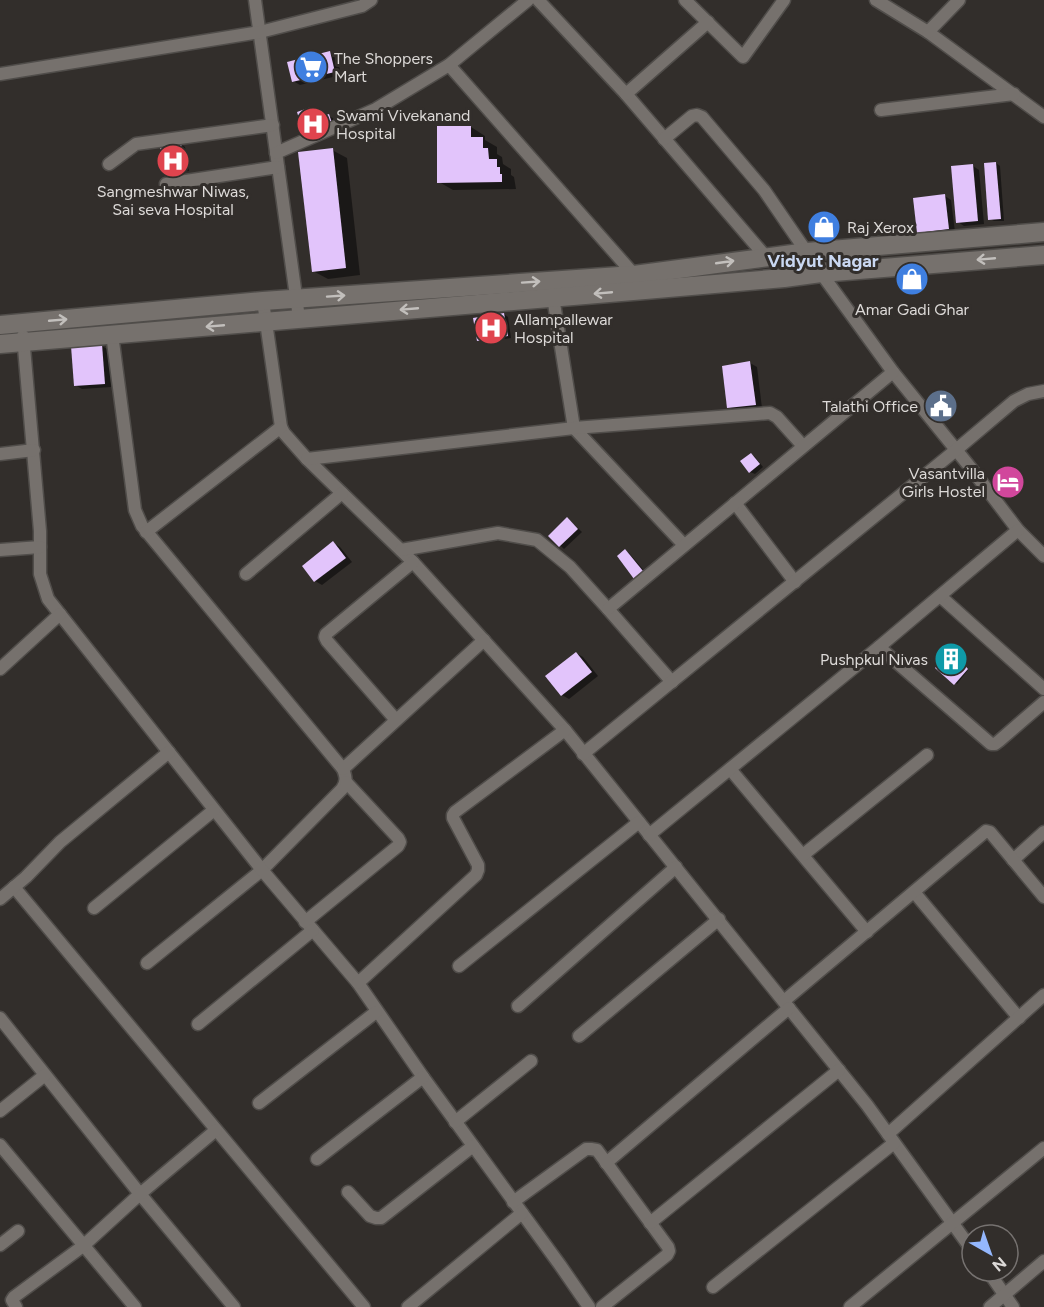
<svg xmlns="http://www.w3.org/2000/svg" width="1044" height="1307" font-family="Figtree,sans-serif">
  <style>
    .shadow { fill: #0007 }
    .building { fill: #e2c4fb }
    .lines { fill: none; stroke-linecap: round; stroke-linejoin: round }
    .street-casing { stroke: #504d4a; stroke-width: 15 }
    .secondary-casing { stroke: #504d4a; stroke-width: 21 }
    .street { stroke: #76716d; stroke-width: 12 }
    .secondary { stroke: #76716d; stroke-width: 18 }
    .oneway { stroke: #c2bfbc }
    .labels { text-anchor: middle; dominant-baseline: central; stroke-width: 6; stroke-linejoin: round; paint-order: stroke }
    .poi-label { font-size: 16px; fill: #dcd9d7; stroke: #322e2b; text-anchor: start }
    .neighbourhood-label { font-size: 18px; font-weight: bold; fill: #cad8f2; stroke: #322e2b }
  </style>
  <rect width="100%" height="100%" fill="#322e2b"/>
  <g class="shadow">
    <polygon points="330,52 337,56 341,75 300,85 293,81"/>
    <polygon points="311,109 315,111 317,119 328,116 333,118 336,128 310,137"/>
    <polygon points="471,127 485,136 485,140 497,147 497,154 502,157 503,164 511,169 511,175 514,177 516,189 453,190 439,182"/>
    <polygon points="181,144 185,147 189,171 169,174 165,172"/>
    <polygon points="332,150 347,158 360,275 328,279 313,271"/>
    <polygon points="996,163 1000,166 1004,221 994,221 990,219"/>
    <polygon points="973,166 979,170 984,224 964,226 958,222"/>
    <polygon points="945,196 951,200 955,232 926,236 919,232"/>
    <polygon points="504,314 508,317 511,338 482,342 478,340"/>
    <polygon points="102,346 109,350 111,387 82,389 75,385"/>
    <polygon points="750,363 757,367 762,408 736,411 729,407"/>
    <polygon points="751,454 755,457 763,467 755,474 750,472"/>
    <polygon points="568,519 582,532 564,549 550,536"/>
    <polygon points="334,543 340,547 352,562 322,585 315,581 304,566"/>
    <polygon points="625,551 629,553 647,574 639,580 635,577"/>
    <polygon points="576,653 583,657 598,676 569,699 562,695 547,676"/>
    <polygon points="954,653 968,670 957,684 955,683"/>
  </g>
  <g class="building">
    <polygon points="330,51 335,72 292,82 287,62"/>
    <polygon points="311,107 314,119 329,114 333,126 304,135 297,112"/>
    <polygon points="437,126 471,126 471,137 483,137 483,148 488,148 489,159 497,159 497,167 500,167 500,174 502,174 502,182 437,183"/>
    <polygon points="181,143 185,169 163,172 160,146"/>
    <polygon points="333,148 346,268 312,272 298,152"/>
    <polygon points="996,162 1001,219 988,220 984,163"/>
    <polygon points="973,164 978,221 956,223 951,166"/>
    <polygon points="945,194 949,229 917,233 913,198"/>
    <polygon points="504,313 508,336 477,341 473,318"/>
    <polygon points="102,344 105,384 74,386 71,346"/>
    <polygon points="750,361 756,405 727,408 722,366"/>
    <polygon points="751,453 760,464 749,473 740,461"/>
    <polygon points="567,517 578,529 559,547 548,536"/>
    <polygon points="333,541 346,558 314,582 302,566"/>
    <polygon points="625,549 643,571 634,579 617,556"/>
    <polygon points="952,651 968,669 954,685 935,668"/>
    <polygon points="576,652 592,672 561,696 545,676"/>
  </g>
  <g class="lines">
    <g class="street-casing">
      <g id="street">
        <polyline points="255,0 299,318"/>
        <polyline points="538,0 626,94 766,257"/>
        <polyline points="685,0 743,57 784,0"/>
        <polyline points="876,0 928,32 1044,117"/>
        <polyline points="928,32 959,0"/>
        <polyline points="449,65 637,278"/>
        <polyline points="0,74 260,32 362,6 371,0"/>
        <polyline points="626,94 708,22"/>
        <polyline points="881,110 1014,94"/>
        <polyline points="664,139 692,116 697,115 702,117 764,190 821,273 893,372 970,467 1018,530 1044,556"/>
        <polyline points="276,153 376,109 449,65 528,0"/>
        <polyline points="109,164 136,144 273,125"/>
        <polyline points="166,184 278,167"/>
        <polyline points="553,297 574,428 684,545"/>
        <polyline points="263,301 281,427 284,433 307,459 413,562 565,730 867,1105 972,1250"/>
        <path d="M112 334 135 510 142 526 343 769C346 777 347 781 342 789L262 870 147 963"/>
        <polyline points="23,336 40,531 40,574 48,599 262,870 358,983 423,1077 560,1265 589,1307"/>
        <polyline points="0,454 34,450"/>
        <polyline points="307,459 574,428 770,413 777,417 803,446"/>
        <polyline points="735,503 795,582"/>
        <polyline points="146,532 281,427"/>
        <polyline points="0,550 40,547"/>
        <polyline points="401,550 498,533 537,540 570,567 608,609 672,682"/>
        <polyline points="246,574 342,493"/>
        <polyline points="940,596 1044,689"/>
        <polyline points="608,609 893,372"/>
        <polyline points="879,647 991,744 995,744 999,741 1044,702"/>
        <polyline points="0,669 60,614"/>
        <polyline points="396,720 327,641 325,637 326,634 413,562"/>
        <polyline points="583,754 956,450 1014,401 1028,394 1044,391"/>
        <polyline points="343,769 484,640"/>
        <polyline points="730,769 867,932"/>
        <polyline points="649,835 879,647 1018,530"/>
        <polyline points="803,855 927,755"/>
        <polyline points="1013,860 1044,832"/>
        <polyline points="14,887 364,1307"/>
        <polyline points="914,892 1019,1018"/>
        <polyline points="0,899 26,877 60,842 169,752"/>
        <polyline points="94,908 214,810"/>
        <polyline points="305,922 398,846 400,842 398,838 346,782"/>
        <polyline points="459,966 639,822"/>
        <polyline points="358,983 476,875 478,870 478,865 453,818 453,815 455,812 565,730"/>
        <polyline points="784,1001 986,831 990,832 1044,897"/>
        <polyline points="518,1006 676,867"/>
        <polyline points="0,1018 140,1194 234,1307"/>
        <polyline points="198,1024 313,930"/>
        <polyline points="579,1036 719,919"/>
        <polyline points="259,1103 376,1012"/>
        <polyline points="0,1111 45,1075"/>
        <polyline points="455,1122 531,1061"/>
        <polyline points="888,1134 1044,995"/>
        <polyline points="0,1145 135,1307"/>
        <polyline points="317,1159 423,1077"/>
        <polyline points="606,1163 789,1008"/>
        <polyline points="348,1192 370,1216 376,1218 381,1218 473,1146"/>
        <polyline points="513,1202 586,1149 591,1149 597,1150 668,1247 669,1251 667,1255 602,1307"/>
        <polyline points="650,1223 839,1070"/>
        <polyline points="0,1245 18,1231"/>
        <polyline points="988,1271 1013,1307"/>
        <polyline points="713,1287 894,1143"/>
        <polyline points="16,1307 12,1300 14,1297 83,1246 140,1194 216,1130"/>
        <polyline points="408,1307 522,1213"/>
        <polyline points="850,1307 1044,1148"/>
        <polyline points="990,1307 1044,1261"/>
      </g>
    </g>
    <g class="secondary-casing">
      <g id="secondary">
        <polyline points="0,325 263,301 634,275 807,252 1044,232"/>
        <polyline points="0,344 645,290 784,278 821,273 1044,255"/>
      </g>
    </g>
    <use href="#street" class="street"/>
    <use href="#secondary" class="secondary"/>
  </g>
  <defs><path id="oneway-shaft" d="M-6 0H5M1.5-3L5.5 0L1.5 3" fill="none" stroke-width="1.6" stroke-linecap="round" stroke-linejoin="round" transform="scale(1.5)"/></defs>
  <g class="oneway">
    <use href="#oneway-shaft" transform="translate(986 259) rotate(175)"/>
    <use href="#oneway-shaft" transform="translate(725 262) rotate(-8)"/>
    <use href="#oneway-shaft" transform="translate(531 282) rotate(-4)"/>
    <use href="#oneway-shaft" transform="translate(603 293) rotate(175)"/>
    <use href="#oneway-shaft" transform="translate(336 296) rotate(-4)"/>
    <use href="#oneway-shaft" transform="translate(409 309) rotate(175)"/>
    <use href="#oneway-shaft" transform="translate(58 320) rotate(-5)"/>
    <use href="#oneway-shaft" transform="translate(215 326) rotate(175)"/>
  </g>
  <defs>
    <g id="supermarket-disc" transform="scale(1.725)"><circle r="9.5" fill="#3f7fe0" stroke="#322e2b"/><path d="M-6-5.5h2.5l.6 2H6L4.5 2H-2.5L-4.4-4H-6ZM-1.5 3.2a1.3 1.3 0 1 0 .1 0ZM3 3.2a1.3 1.3 0 1 0 .1 0Z" fill="#fff"/></g>
    <g id="hospital-disc" transform="scale(1.725)"><circle r="9.5" fill="#e0444e" stroke="#322e2b"/><path d="M-5-5h3v3.5h4V-5h3V5h-3V1.5h-4V5h-3Z" fill="#fff"/></g>
    <g id="shop-disc" transform="scale(1.725)"><circle r="9.5" fill="#3f7fe0" stroke="#322e2b"/><path d="M-5-2.5h2.3a2.7 3.5 0 0 1 5.4 0H5L5.5 6h-11ZM-1.5-2.5h3a1.5 2.3 0 0 0-3 0Z" fill="#fff"/></g>
    <g id="civic-disc" transform="scale(1.725)"><circle r="9.5" fill="#5c6f8a" stroke="#322e2b"/><path d="M-.6-6.5H3V-4.5H.6V-3L4-1V1h2V6H-6V1h2V-1L-.6-3ZM-1.2 2.5V6h2.4V2.5Z" fill="#fff"/></g>
    <g id="hotel-disc" transform="scale(1.725)"><circle r="9.5" fill="#d1479c" stroke="#322e2b"/><path d="M-6-4.5h1.5V1H6V5H4.5V3h-9V5H-6ZM-4 0a1.8 1.8 0 1 1 3.6 0ZM.5 0V-2.5h3Q6-2.5 6 0Z" fill="#fff"/></g>
    <g id="building-disc" transform="scale(1.725)"><circle r="9.5" fill="#0f9aa8" stroke="#322e2b"/><path d="M-4-6H4V6H1V3H-1V6H-4ZM-2.5-4.3h1.7v1.8h-1.7ZM.8-4.3h1.7v1.8H.8ZM-2.5-1h1.7V.8h-1.7ZM.8-1h1.7V.8H.8Z" fill="#fff"/></g>
  </defs>
  <g fill-rule="evenodd">
    <use href="#supermarket-disc" x="311" y="67"/>
    <use href="#hospital-disc" x="313" y="124"/>
    <use href="#hospital-disc" x="173" y="161"/>
    <use href="#shop-disc" x="824" y="227"/>
    <use href="#shop-disc" x="912" y="279"/>
    <use href="#hospital-disc" x="491" y="328"/>
    <use href="#civic-disc" x="941" y="406"/>
    <use href="#hotel-disc" x="1008" y="482"/>
    <use href="#building-disc" x="951" y="659"/>
  </g>
  <g class="labels">
    <g class="poi-label">
      <text x="334" y="58">The Shoppers<tspan x="334" dy="18">Mart</tspan></text>
      <text x="336" y="115">Swami Vivekanand<tspan x="336" dy="18">Hospital</tspan></text>
      <text x="173" y="191" text-anchor="middle">Sangmeshwar Niwas,<tspan x="173" dy="18">Sai seva Hospital</tspan></text>
      <text x="847" y="227">Raj Xerox</text>
      <text x="912" y="309" text-anchor="middle">Amar Gadi Ghar</text>
      <text x="514" y="319">Allampallewar<tspan x="514" dy="18">Hospital</tspan></text>
      <text x="918" y="406" text-anchor="end">Talathi Office</text>
      <text x="985" y="473" text-anchor="end">Vasantvilla<tspan x="985" dy="18">Girls Hostel</tspan></text>
      <text x="928" y="659" text-anchor="end">Pushpkul Nivas</text>
    </g>
    <g class="neighbourhood-label">
      <text x="823" y="261">Vidyut Nagar</text>
    </g>
  </g>
  <g transform="translate(990 1253) rotate(140)"><circle r="28" fill="#322e2b" stroke="#767270" stroke-width="1.5"/>
  <path d="M0-4.5L10 22L0 15L-10 22Z" fill="#94b7fd"/>
  <text y="-9" font-size="16" font-weight="bold" text-anchor="middle" fill="#dcd9d7">N</text>
  </g>
</svg>
